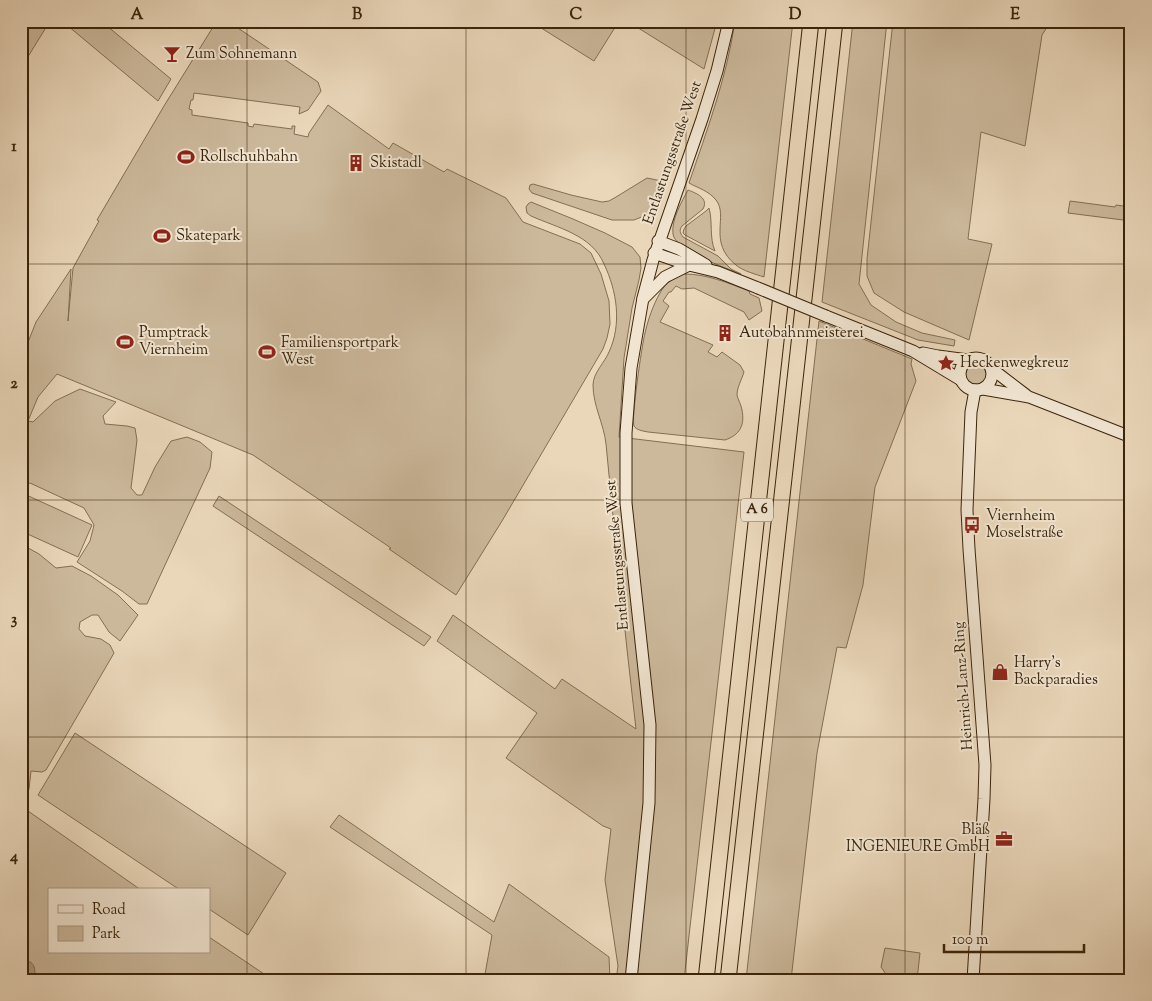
<svg xmlns="http://www.w3.org/2000/svg" width="1152" height="1001" font-family="'Sorts Mill Goudy',serif">
  <style>
    .green { fill: #ccb99c; stroke: #846e53 }
    .water { fill: #ae9a7e; stroke: #806b50 }
    .lines { fill: none; stroke-linecap: round; stroke-linejoin: round }
    .secondary-casing { stroke: #3b240a; stroke-width: 13 }
    .highway-casing { stroke: #3b240a; stroke-width: 17 }
    .secondary { stroke: #f1e5d2; stroke-width: 11 }
    .highway { stroke: #ead7ba; stroke-width: 15 }
    .secondary-bridge-casing { stroke: #3b240a; stroke-width: 13; stroke-linecap: butt }
    .secondary-bridge { stroke: #f1e5d2; stroke-width: 11 }
    .grid { fill: none; stroke: #3b240a; stroke-width: 1; stroke-opacity: 0.55 }
    .labels { text-anchor: middle; dominant-baseline: central; stroke-width: 4; stroke-linejoin: round; paint-order: stroke }
    .shield { fill: #f1e5d2; stroke: #725e46; stroke-width: 1 }
    .shield-label { font-size: 14px; font-weight: bold; fill: #3b240a }
    .poi-label { font-size: 15px; fill: #3b240a; stroke: #f1e5d2; text-anchor: start }
    .street-label { font-size: 15px; fill: #3b240a; stroke: #f1e5d2 }
    .neatline { fill: none; stroke: #3b240a; stroke-width: 2 }
    .grid-label { font-size: 16px; text-anchor: middle; font-weight: bold; fill: #3b240a }
  </style>
  <rect width="100%" height="100%" fill="#ead7ba"/>
  <filter id="stains"><feTurbulence type="fractalNoise" baseFrequency=".004" numOctaves="4"/><feColorMatrix values="0 0 0 0 .2 0 0 0 0 .09 0 0 0 0 .02 0 0 0 .5 -.17"/></filter>
  <radialGradient id="worn" r=".72"><stop offset=".6" stop-color="#630" stop-opacity="0"/><stop offset="1" stop-color="#630" stop-opacity=".3"/></radialGradient>
  <g class="green">
    <polygon points="21,21 50,21 21,68"/>
    <polygon points="62,21 101,21 171,79 158,101"/>
    <polygon points="530,21 619,21 594,61"/>
    <polygon points="627,21 717,21 704,69"/>
    <path d="M735 21H793L764 277C755 274 743 271 736 265 707 242 729 216 716 200 709 191 698 188 689 183 707 130 727 77 735 21Z"/>
    <polygon points="853,21 887,21 859,284 871,305 896,322 922,333 955,340 954,346 918,340 822,302"/>
    <polygon points="893,21 1051,21 1042,35 1025,146 981,132 968,239 992,244 969,340 904,312 874,293 867,276 867,259"/>
    <polygon points="220,22 229,22 318,82 321,91 308,110 299,114 300,107 194,93 193,100 191,100 189,109 192,110 192,115 248,123 248,126 253,127 254,124 292,129 292,126 295,126 294,134 308,137 309,133 328,105 389,149 393,143 444,172 447,169 506,198 523,222 580,244 591,253 601,274 609,301 610,324 607,338 603,349 502,521 456,595 389,549 391,548 253,455 57,374 38,397 28,421 33,422 55,401 80,389 116,402 103,416 105,424 127,426 135,428 137,440 131,488 137,495 142,495 155,467 171,441 187,437 200,442 212,452 210,468 147,604 139,604 122,591 77,562 90,541 94,525 84,508 30,483 21,489 21,360 36,322 71,269 68,321 73,268 99,221 97,220 164,106 213,27"/>
    <polygon points="647,178 666,182 656,198 657,203 653,209 649,214 634,220 612,220 532,193 529,189 530,185 533,184 571,195 602,202 609,201 616,197"/>
    <path d="M688 190C696 193 709 198 703 209L682 226C679 230 680 233 683 237L718 256 731 269 741 274C727 269 674 249 673 234 671 220 682 201 688 190Z"/>
    <polygon points="1070,201 1115,207 1116,205 1131,207 1131,221 1068,213"/>
    <path d="M531 202 573 219 605 233 632 247 640 257 641 268 639 280 632 308 624 358 619 437 744 452 684 980H616L618 966 605 880 611 829 603 826 506 758 537 713 437 641 453 615 555 689 562 679 636 729C625 634 615 539 606 444 604 424 593 406 593 385 593 373 605 362 609 352 622 324 617 291 604 264 592 235 558 228 531 216L527 213 526 207 528 204Z"/>
    <path d="M709 208C713 222 709 237 715 251L685 235 683 233 684 229 686 226 706 211Z"/>
    <path d="M684 274C707 274 728 283 749 291L750 294 759 298 762 311 749 320 744 312 694 288 682 289 676 286 671 292H669L663 301 669 306 660 322 713 345 708 352 717 357 722 352 740 365 744 372C742 379 737 387 737 395 738 400 741 404 742 410 745 425 740 435 725 440L648 432C643 431 636 430 634 426 631 420 642 344 645 333 648 320 653 305 660 293 666 282 673 279 684 274Z"/>
    <polygon points="819,321 912,359 911,364 916,381 875,487 863,585 846,648 837,647 817,753 791,980 746,980"/>
    <circle cx="976" cy="374" r="11"/>
    <polygon points="22,493 92,525 78,557 21,531"/>
    <polygon points="219,496 431,637 424,646 213,506"/>
    <polygon points="21,544 39,554 56,568 72,566 91,576 118,595 138,615 120,641 109,632 98,615 92,615 80,622 79,629 85,636 101,639 110,645 114,653 46,770 42,772 31,771 29,789 28,792 24,793 28,811 141,890 49,890 49,952 209,952 209,937 273,980 21,980"/>
    <polygon points="75,733 286,873 248,935 209,909 209,890 180,890 38,795"/>
    <polygon points="339,815 494,922 509,884 609,957 610,980 484,980 492,935 330,827"/>
    <polygon points="885,948 920,953 917,980 890,980 881,967"/>
  </g>
  <path class="water" d="M21 961C36 960 35 968 35 980H21Z"/>
  <g class="lines">
    <g class="secondary-casing">
      <g id="secondary">
        <polyline points="658,241 679,249 706,265"/>
        <polyline points="654,253 689,265 718,272 758,288"/>
        <polyline points="643,299 665,277 689,265"/>
        <polyline points="826,316 913,351 961,380"/>
        <polyline points="923,353 938,356 968,360"/>
        <circle cx="976" cy="374" r="16"/>
        <polyline points="992,369 1026,395"/>
        <polyline points="983,389 1029,397 1131,437"/>
        <polyline points="631,980 649,803 650,725 626,503 626,433 631,368 643,298 653,260 702,119 717,71 729,21"/>
        <polyline points="973,980 984,799 985,765 969,549 967,510 971,412 975,390"/>
      </g>
    </g>
    <g class="highway-casing">
      <g id="highway">
        <polyline points="706,980 811,21"/>
        <polyline points="728,980 835,21"/>
      </g>
    </g>
    <use href="#secondary" class="secondary"/>
    <use href="#highway" class="highway"/>
    <g class="secondary-bridge-casing">
      <polyline id="secondary-bridge" points="758,288 826,316"/>
    </g>
    <use href="#secondary-bridge" class="secondary-bridge"/>
  </g>
  <path class="grid" d="M247 21V980M466 21V980M686 21V980M905 21V980M21 264H1131M21 500H1131M21 737H1131"/>
  <defs>
    <g id="bar-bare" transform="scale(1.35)"><path d="M-6-5H6L.8 .8V4.5H3.5V6h-7V4.5H-.8V.8Z" fill="#8f2418" stroke="#f1e5d2" stroke-width="2.5" paint-order="stroke"/></g>
    <g id="stadium-bare" transform="scale(1.35)"><path d="M0-5a6.5 5 0 1 0 0 10a6.5 5 0 1 0 0-10ZM-3.5-1.8h7v3.6h-7Z" fill="#8f2418" stroke="#f1e5d2" stroke-width="2.5" paint-order="stroke"/></g>
    <g id="building-bare" transform="scale(1.35)"><path d="M-4-6H4V6H1V3H-1V6H-4ZM-2.5-4.3h1.7v1.8h-1.7ZM.8-4.3h1.7v1.8H.8ZM-2.5-1h1.7V.8h-1.7ZM.8-1h1.7V.8H.8Z" fill="#8f2418" stroke="#f1e5d2" stroke-width="2.5" paint-order="stroke"/></g>
    <g id="sight-bare" transform="scale(1.35)"><path d="M0-6L1.8-2.2L6-1.7L2.9 1.2L3.7 5.4L0 3.3L-3.7 5.4L-2.9 1.2L-6-1.7L-1.8-2.2Z" fill="#8f2418" stroke="#f1e5d2" stroke-width="2.5" paint-order="stroke"/></g>
    <g id="bus-bare" transform="scale(1.35)"><path d="M-5-6H5V4H4V6H2V4H-2V6H-4V4H-5ZM-3.5-4V0h7V-4ZM-3.5 1.2v1.5H-2V1.2ZM2 1.2v1.5H3.5V1.2Z" fill="#8f2418" stroke="#f1e5d2" stroke-width="2.5" paint-order="stroke"/></g>
    <g id="shop-bare" transform="scale(1.35)"><path d="M-5-2.5h2.3a2.7 3.5 0 0 1 5.4 0H5L5.5 6h-11ZM-1.5-2.5h3a1.5 2.3 0 0 0-3 0Z" fill="#8f2418" stroke="#f1e5d2" stroke-width="2.5" paint-order="stroke"/></g>
    <g id="office-bare" transform="scale(1.35)"><path d="M-6-3h4V-5.5h4V-3h4V5H-6ZM-1-4.5V-3h2v-1.5ZM-6 0V1H6V0Z" fill="#8f2418" stroke="#f1e5d2" stroke-width="2.5" paint-order="stroke"/></g>
  </defs>
  <g fill-rule="evenodd">
    <use href="#bar-bare" x="172" y="54"/>
    <use href="#stadium-bare" x="186" y="157"/>
    <use href="#building-bare" x="356" y="163"/>
    <use href="#stadium-bare" x="162" y="236"/>
    <use href="#building-bare" x="725" y="333"/>
    <use href="#stadium-bare" x="125" y="342"/>
    <use href="#stadium-bare" x="267" y="352"/>
    <use href="#sight-bare" x="946" y="363"/>
    <use href="#bus-bare" x="972" y="525"/>
    <use href="#shop-bare" x="1000" y="672"/>
    <use href="#office-bare" x="1004" y="839"/>
  </g>
  <g class="labels">
    <rect class="shield" x="741" y="498.5" width="32" height="23" rx="4"/>
    <g class="shield-label">
      <text x="757" y="510">A 6</text>
    </g>
    <g class="poi-label">
      <text x="186" y="54">Zum Sohnemann</text>
      <text x="200" y="157">Rollschuhbahn</text>
      <text x="370" y="163">Skistadl</text>
      <text x="176" y="236">Skatepark</text>
      <text x="139" y="333">Pumptrack<tspan x="139" dy="17">Viernheim</tspan></text>
      <text x="739" y="333">Autobahnmeisterei</text>
      <text x="281" y="343">Familiensportpark<tspan x="281" dy="17">West</tspan></text>
      <text x="960" y="363">Heckenwegkreuz</text>
      <text x="986" y="516">Viernheim<tspan x="986" dy="17">Moselstraße</tspan></text>
      <text x="1014" y="663">Harry's<tspan x="1014" dy="17">Backparadies</tspan></text>
      <text x="990" y="830" text-anchor="end">Bläß<tspan x="990" dy="17">INGENIEURE GmbH</tspan></text>
    </g>
    <g class="street-label">
      <text transform="translate(673 153) rotate(-71)">Entlastungsstraße West</text>
      <text transform="translate(618 555) rotate(-95)">Entlastungsstraße West</text>
      <text transform="translate(964 686) rotate(-94)">Heinrich-Lanz-Ring</text>
    </g>
  </g>
  <rect width="1152" height="1001" fill="none" stroke="#ead7ba" stroke-width="55"/>
  <rect x="48" y="888" width="162" height="65" fill="#f1e5d2" stroke="#a89882"/>
  <rect x="58" y="905" width="25" height="8" fill="#f1e5d2" stroke="#a89882"/>
  <text x="92" y="914" font-size="15" fill="#3b240a">Road</text>
  <rect x="58" y="926" width="25" height="15" fill="#ccb99c" stroke="#a89882"/>
  <text x="92" y="938" font-size="15" fill="#3b240a">Park</text>
  <path d="M944 944v8h140v-8" fill="none" stroke="#3b240a" stroke-width="2.5"/>
  <text x="952" y="944" font-size="15" fill="#3b240a" stroke="#f1e5d2" stroke-width="4" paint-order="stroke">100 m</text>
  <rect x="28" y="28" width="1096" height="946" class="neatline"/>
  <g class="grid-label">
    <text x="137" y="19">A</text>
    <text x="357" y="19">B</text>
    <text x="576" y="19">C</text>
    <text x="795" y="19">D</text>
    <text x="1015" y="19">E</text>
    <text x="14" y="151">1</text>
    <text x="14" y="388">2</text>
    <text x="14" y="624">3</text>
    <text x="14" y="861">4</text>
  </g>
  <rect width="100%" height="100%" filter="url(#stains)"/>
  <rect width="100%" height="100%" fill="url(#worn)"/>
</svg>
